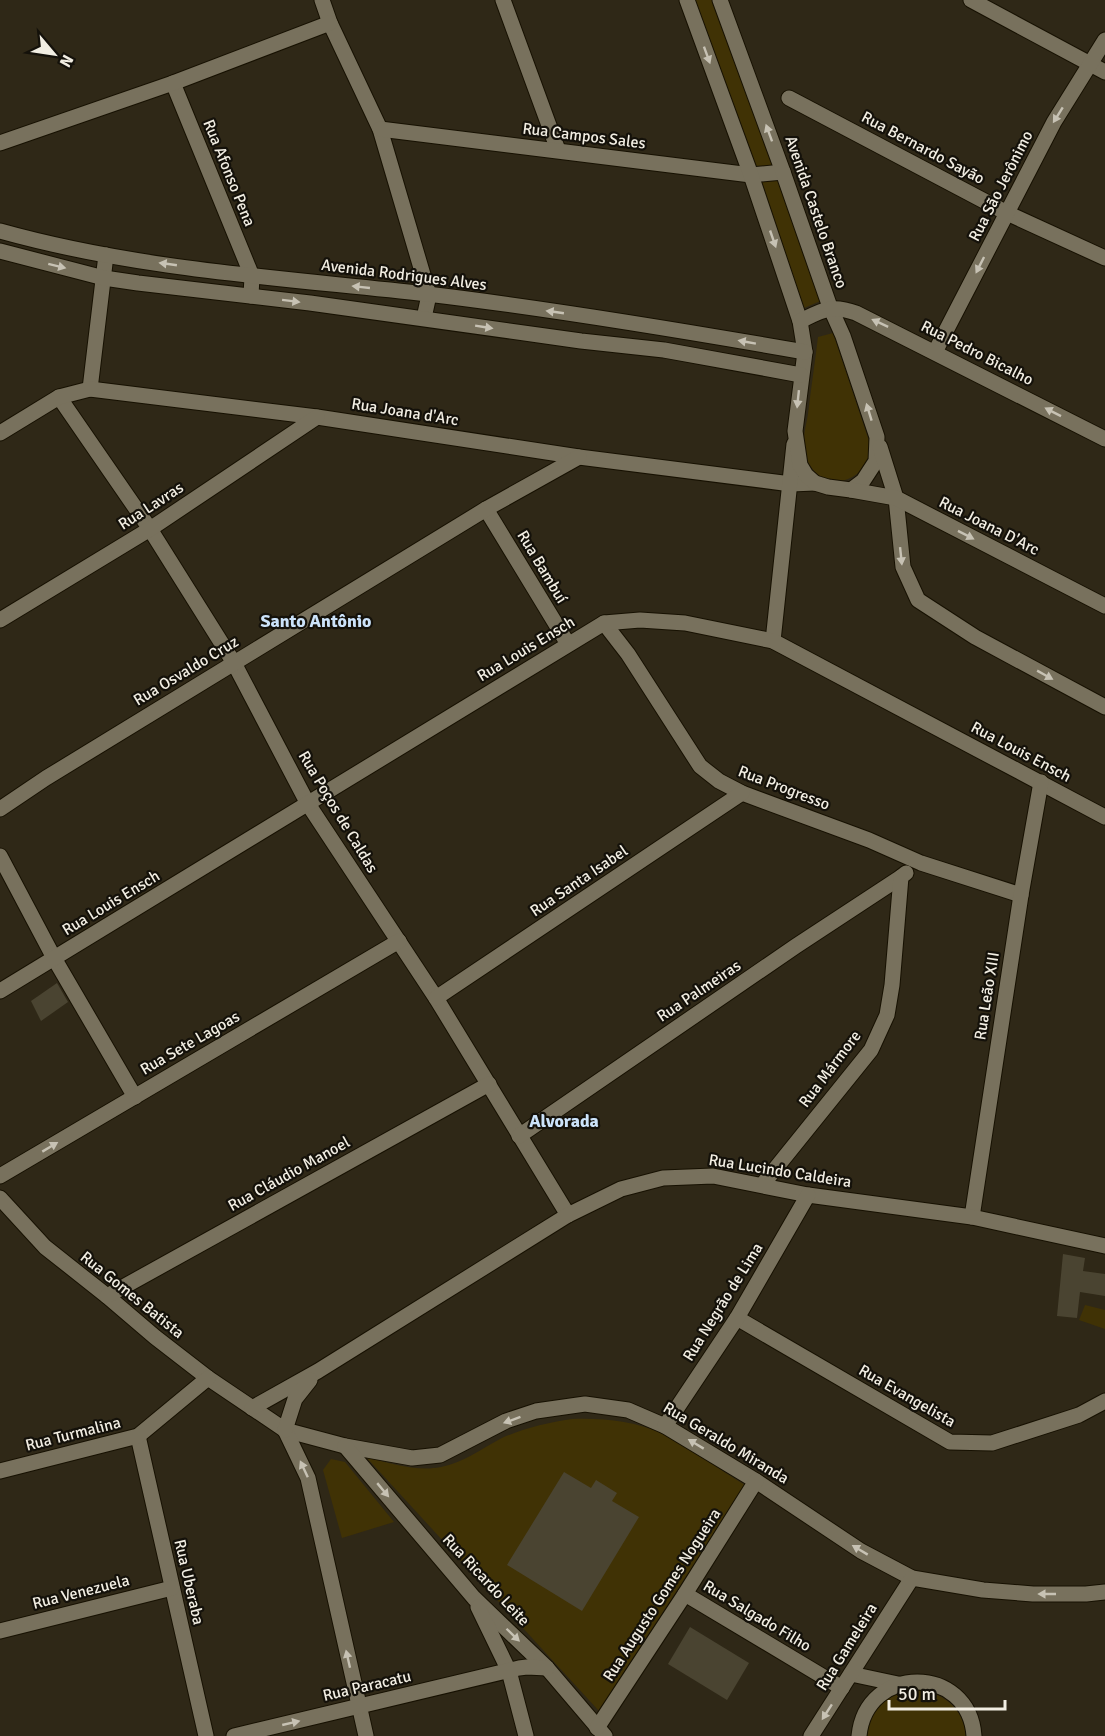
<svg xmlns="http://www.w3.org/2000/svg" width="1105" height="1736" font-family="Signika,sans-serif">
  <style>
    .green { fill: #403205 }
    .building { fill: #4a4431 }
    .lines { fill: none; stroke-linecap: round; stroke-linejoin: round }
    .street-casing { stroke: #171102; stroke-width: 17 }
    .secondary-casing { stroke: #171102; stroke-width: 17 }
    .street { stroke: #78715d; stroke-width: 15 }
    .secondary { stroke: #78715d; stroke-width: 15 }
    .oneway { fill: #c7c2b4 }
    .labels { text-anchor: middle; dominant-baseline: central; stroke-width: 4.5; stroke-linejoin: round; paint-order: stroke }
    .street-label { font-size: 16px; fill: #f2eee3; stroke: #14110a }
    .neighbourhood-label { font-size: 18px; font-weight: bold; fill: #cce3fa; stroke: #14110a }
  </style>
  <rect width="100%" height="100%" fill="#2f2817"/>
  <g class="green">
    <polygon points="694,0 716,0 825,299 804,308"/>
    <path d="M833 333 871 447C868 462 863 473 848 479 826 487 809 472 804 451 802 440 806 426 808 414 811 388 815 362 818 337Z"/>
    <polygon points="1085,1305 1105,1310 1105,1329 1079,1320"/>
    <path d="M572 1419C603 1418 635 1421 663 1434 691 1448 718 1469 745 1485L599 1711 367 1458C391 1463 417 1472 441 1467 463 1463 481 1449 500 1439 523 1428 547 1423 572 1419Z"/>
    <polygon points="331,1459 345,1462 394,1522 342,1538 323,1470"/>
    <path d="M917 1689C943 1693 964 1708 966 1736H867C869 1707 890 1693 917 1689Z"/>
  </g>
  <g class="building">
    <polygon points="57,983 68,1002 41,1021 31,1001"/>
    <polygon points="1063,1254 1085,1258 1083,1271 1105,1274 1105,1296 1080,1292 1077,1318 1057,1316"/>
    <polygon points="564,1472 591,1488 596,1480 617,1493 612,1501 639,1517 582,1611 507,1565"/>
    <polygon points="690,1627 749,1663 727,1700 668,1664"/>
  </g>
  <g class="lines">
    <g class="street-casing">
      <g id="street">
        <polyline points="322,0 330,23 380,129 429,295 424,318"/>
        <polyline points="503,0 558,150"/>
        <polyline points="971,0 1105,72"/>
        <polyline points="173,83 252,276 251,296"/>
        <polyline points="789,98 1007,213 1105,258"/>
        <polyline points="380,129 751,175 783,172"/>
        <polyline points="0,143 173,83 330,23"/>
        <polyline points="935,352 1054,122 1105,40"/>
        <polyline points="90,389 106,255"/>
        <polyline points="59,397 150,529 234,663 308,804 436,998 568,1215"/>
        <polyline points="0,433 59,397 90,389 317,417 579,457 791,484 815,483"/>
        <polyline points="896,498 903,567 918,600 975,637 1105,707"/>
        <polyline points="486,509 568,644"/>
        <polyline points="0,620 150,529 317,417"/>
        <polyline points="604,623 628,654 700,766 719,781 742,793 869,840 921,863 1021,895"/>
        <polyline points="773,641 794,444"/>
        <polyline points="0,809 46,778 486,509 579,457"/>
        <polyline points="0,856 54,958 135,1097"/>
        <polyline points="0,991 604,623 640,620 685,623 773,641 1105,817"/>
        <polyline points="436,998 742,793"/>
        <polyline points="519,1136 796,946 901,877"/>
        <polyline points="0,1176 399,941"/>
        <polyline points="763,1184 871,1050 887,1015 892,985 901,877 906,873"/>
        <polyline points="0,1198 45,1247 107,1296 155,1337 208,1378 285,1430 345,1446 412,1458 440,1455 506,1421 536,1411 585,1404 628,1410 665,1426 756,1481 861,1551 912,1578 983,1590 1033,1594 1086,1594 1105,1592"/>
        <polyline points="972,1217 1021,895 1041,782"/>
        <polyline points="107,1296 489,1084"/>
        <polyline points="737,1318 950,1442 992,1443 1079,1415 1105,1401"/>
        <polyline points="252,1408 318,1371 568,1215 621,1189 663,1178 713,1176 808,1195 972,1217 1105,1246"/>
        <polyline points="665,1426 737,1318 808,1195"/>
        <polyline points="285,1430 308,1478 366,1736"/>
        <polyline points="285,1430 295,1399 310,1380"/>
        <polyline points="138,1436 206,1736"/>
        <polyline points="345,1446 474,1598 547,1668 605,1736"/>
        <polyline points="0,1471 138,1436 208,1378"/>
        <polyline points="685,1594 842,1688"/>
        <polyline points="478,1607 509,1671 526,1736"/>
        <polyline points="0,1631 172,1588"/>
        <polyline points="851,1674 898,1684"/>
        <polyline points="597,1728 685,1594 756,1481"/>
        <polyline points="234,1736 519,1668 527,1667 547,1668"/>
        <polyline points="811,1736 912,1578"/>
        <path d="M859 1736C866 1664 969 1664 974 1736"/>
      </g>
    </g>
    <g class="secondary-casing">
      <g id="secondary">
        <polyline points="687,0 751,175 800,321 805,352 795,431 800,465 806,475 815,483 828,487 851,490 863,481 876,461 877,437 843,336 830,307 783,172 720,0"/>
        <path d="M0 231C139 270 285 278 427 294 554 309 679 330 805 352"/>
        <polyline points="0,251 104,278 138,283 310,303 581,341 664,350 801,375"/>
        <path d="M800 321C823 310 831 304 856 313L1105 439"/>
        <polyline points="880,447 896,498"/>
        <polyline points="851,490 896,498 1105,606"/>
      </g>
    </g>
    <use href="#street" class="street"/>
    <use href="#secondary" class="secondary"/>
  </g>
  <defs><path id="oneway-solid" d="M-6-.8H1V-3.2L6.5 0L1 3.2V.8H-6Z" transform="scale(1.5)"/></defs>
  <g class="oneway">
    <use href="#oneway-solid" transform="translate(707 55) rotate(70)"/>
    <use href="#oneway-solid" transform="translate(1058 115) rotate(122)"/>
    <use href="#oneway-solid" transform="translate(769 133) rotate(-110)"/>
    <use href="#oneway-solid" transform="translate(773 239) rotate(71)"/>
    <use href="#oneway-solid" transform="translate(168 264) rotate(-172)"/>
    <use href="#oneway-solid" transform="translate(980 265) rotate(117)"/>
    <use href="#oneway-solid" transform="translate(57 266) rotate(14)"/>
    <use href="#oneway-solid" transform="translate(361 287) rotate(-174)"/>
    <use href="#oneway-solid" transform="translate(291 301) rotate(7)"/>
    <use href="#oneway-solid" transform="translate(555 312) rotate(-172)"/>
    <use href="#oneway-solid" transform="translate(880 323) rotate(-155)"/>
    <use href="#oneway-solid" transform="translate(484 327) rotate(9)"/>
    <use href="#oneway-solid" transform="translate(747 342) rotate(-170)"/>
    <use href="#oneway-solid" transform="translate(798 399) rotate(96)"/>
    <use href="#oneway-solid" transform="translate(869 412) rotate(-107)"/>
    <use href="#oneway-solid" transform="translate(1053 412) rotate(-153)"/>
    <use href="#oneway-solid" transform="translate(966 535) rotate(27)"/>
    <use href="#oneway-solid" transform="translate(901 556) rotate(84)"/>
    <use href="#oneway-solid" transform="translate(1045 675) rotate(29)"/>
    <use href="#oneway-solid" transform="translate(50 1147) rotate(-31)"/>
    <use href="#oneway-solid" transform="translate(512 1420) rotate(160)"/>
    <use href="#oneway-solid" transform="translate(696 1444) rotate(-149)"/>
    <use href="#oneway-solid" transform="translate(304 1469) rotate(-115)"/>
    <use href="#oneway-solid" transform="translate(383 1490) rotate(50)"/>
    <use href="#oneway-solid" transform="translate(860 1550) rotate(-149)"/>
    <use href="#oneway-solid" transform="translate(1047 1594) rotate(180)"/>
    <use href="#oneway-solid" transform="translate(513 1635) rotate(44)"/>
    <use href="#oneway-solid" transform="translate(348 1659) rotate(-103)"/>
    <use href="#oneway-solid" transform="translate(827 1712) rotate(123)"/>
    <use href="#oneway-solid" transform="translate(291 1723) rotate(-13)"/>
  </g>
  <g class="labels">
    <g class="street-label">
      <text transform="translate(584 136) rotate(7)">Rua Campos Sales</text>
      <text transform="translate(923 148) rotate(28)">Rua Bernardo Sayão</text>
      <text transform="translate(229 173) rotate(68)">Rua Afonso Pena</text>
      <text transform="translate(1001 186) rotate(-63)">Rua São Jerônimo</text>
      <text transform="translate(816 212) rotate(71)">Avenida Castelo Branco</text>
      <text transform="translate(404 275) rotate(7)">Avenida Rodrigues Alves</text>
      <text transform="translate(977 353) rotate(27)">Rua Pedro Bicalho</text>
      <text transform="translate(405 412) rotate(9)">Rua Joana d'Arc</text>
      <text transform="translate(151 506) rotate(-33)">Rua Lavras</text>
      <text transform="translate(989 526) rotate(27)">Rua Joana D'Arc</text>
      <text transform="translate(542 567) rotate(59)">Rua Bambuí</text>
      <text transform="translate(526 649) rotate(-31)">Rua Louis Ensch</text>
      <text transform="translate(186 671) rotate(-31)">Rua Osvaldo Cruz</text>
      <text transform="translate(1021 752) rotate(28)">Rua Louis Ensch</text>
      <text transform="translate(784 788) rotate(21)">Rua Progresso</text>
      <text transform="translate(338 812) rotate(59)">Rua Poços de Caldas</text>
      <text transform="translate(579 881) rotate(-34)">Rua Santa Isabel</text>
      <text transform="translate(111 903) rotate(-31)">Rua Louis Ensch</text>
      <text transform="translate(699 991) rotate(-34)">Rua Palmeiras</text>
      <text transform="translate(987 996) rotate(-81)">Rua Leão XIII</text>
      <text transform="translate(190 1043) rotate(-30)">Rua Sete Lagoas</text>
      <text transform="translate(830 1069) rotate(-53)">Rua Mármore</text>
      <text transform="translate(780 1171) rotate(9)">Rua Lucindo Caldeira</text>
      <text transform="translate(289 1174) rotate(-29)">Rua Cláudio Manoel</text>
      <text transform="translate(132 1295) rotate(39)">Rua Gomes Batista</text>
      <text transform="translate(723 1302) rotate(-58)">Rua Negrão de Lima</text>
      <text transform="translate(907 1396) rotate(30)">Rua Evangelista</text>
      <text transform="translate(73 1434) rotate(-14)">Rua Turmalina</text>
      <text transform="translate(726 1443) rotate(31)">Rua Geraldo Miranda</text>
      <text transform="translate(486 1580) rotate(47)">Rua Ricardo Leite</text>
      <text transform="translate(189 1582) rotate(77)">Rua Uberaba</text>
      <text transform="translate(81 1592) rotate(-14)">Rua Venezuela</text>
      <text transform="translate(662 1595) rotate(-57)">Rua Augusto Gomes Nogueira</text>
      <text transform="translate(757 1616) rotate(31)">Rua Salgado Filho</text>
      <text transform="translate(847 1647) rotate(-58)">Rua Gameleira</text>
      <text transform="translate(367 1686) rotate(-13)">Rua Paracatu</text>
    </g>
    <g class="neighbourhood-label">
      <text x="316" y="621">Santo Antônio</text>
      <text x="564" y="1121">Alvorada</text>
    </g>
  </g>
  <g transform="translate(54 54) rotate(119)" stroke="#14110a" stroke-width="4.5" paint-order="stroke">
  <path d="M0-4.5L10 22L0 15L-10 22Z" fill="#f2eee3"/>
  <text y="-9" font-size="16" font-weight="bold" text-anchor="middle" fill="#f2eee3">N</text>
  </g>
  <path d="M889 1700v9h116v-9" fill="none" stroke="#f2eee3" stroke-width="3"/>
  <text x="898" y="1700" font-size="18" fill="#f2eee3" stroke="#14110a" stroke-width="4.5" paint-order="stroke">50 m</text>
</svg>
